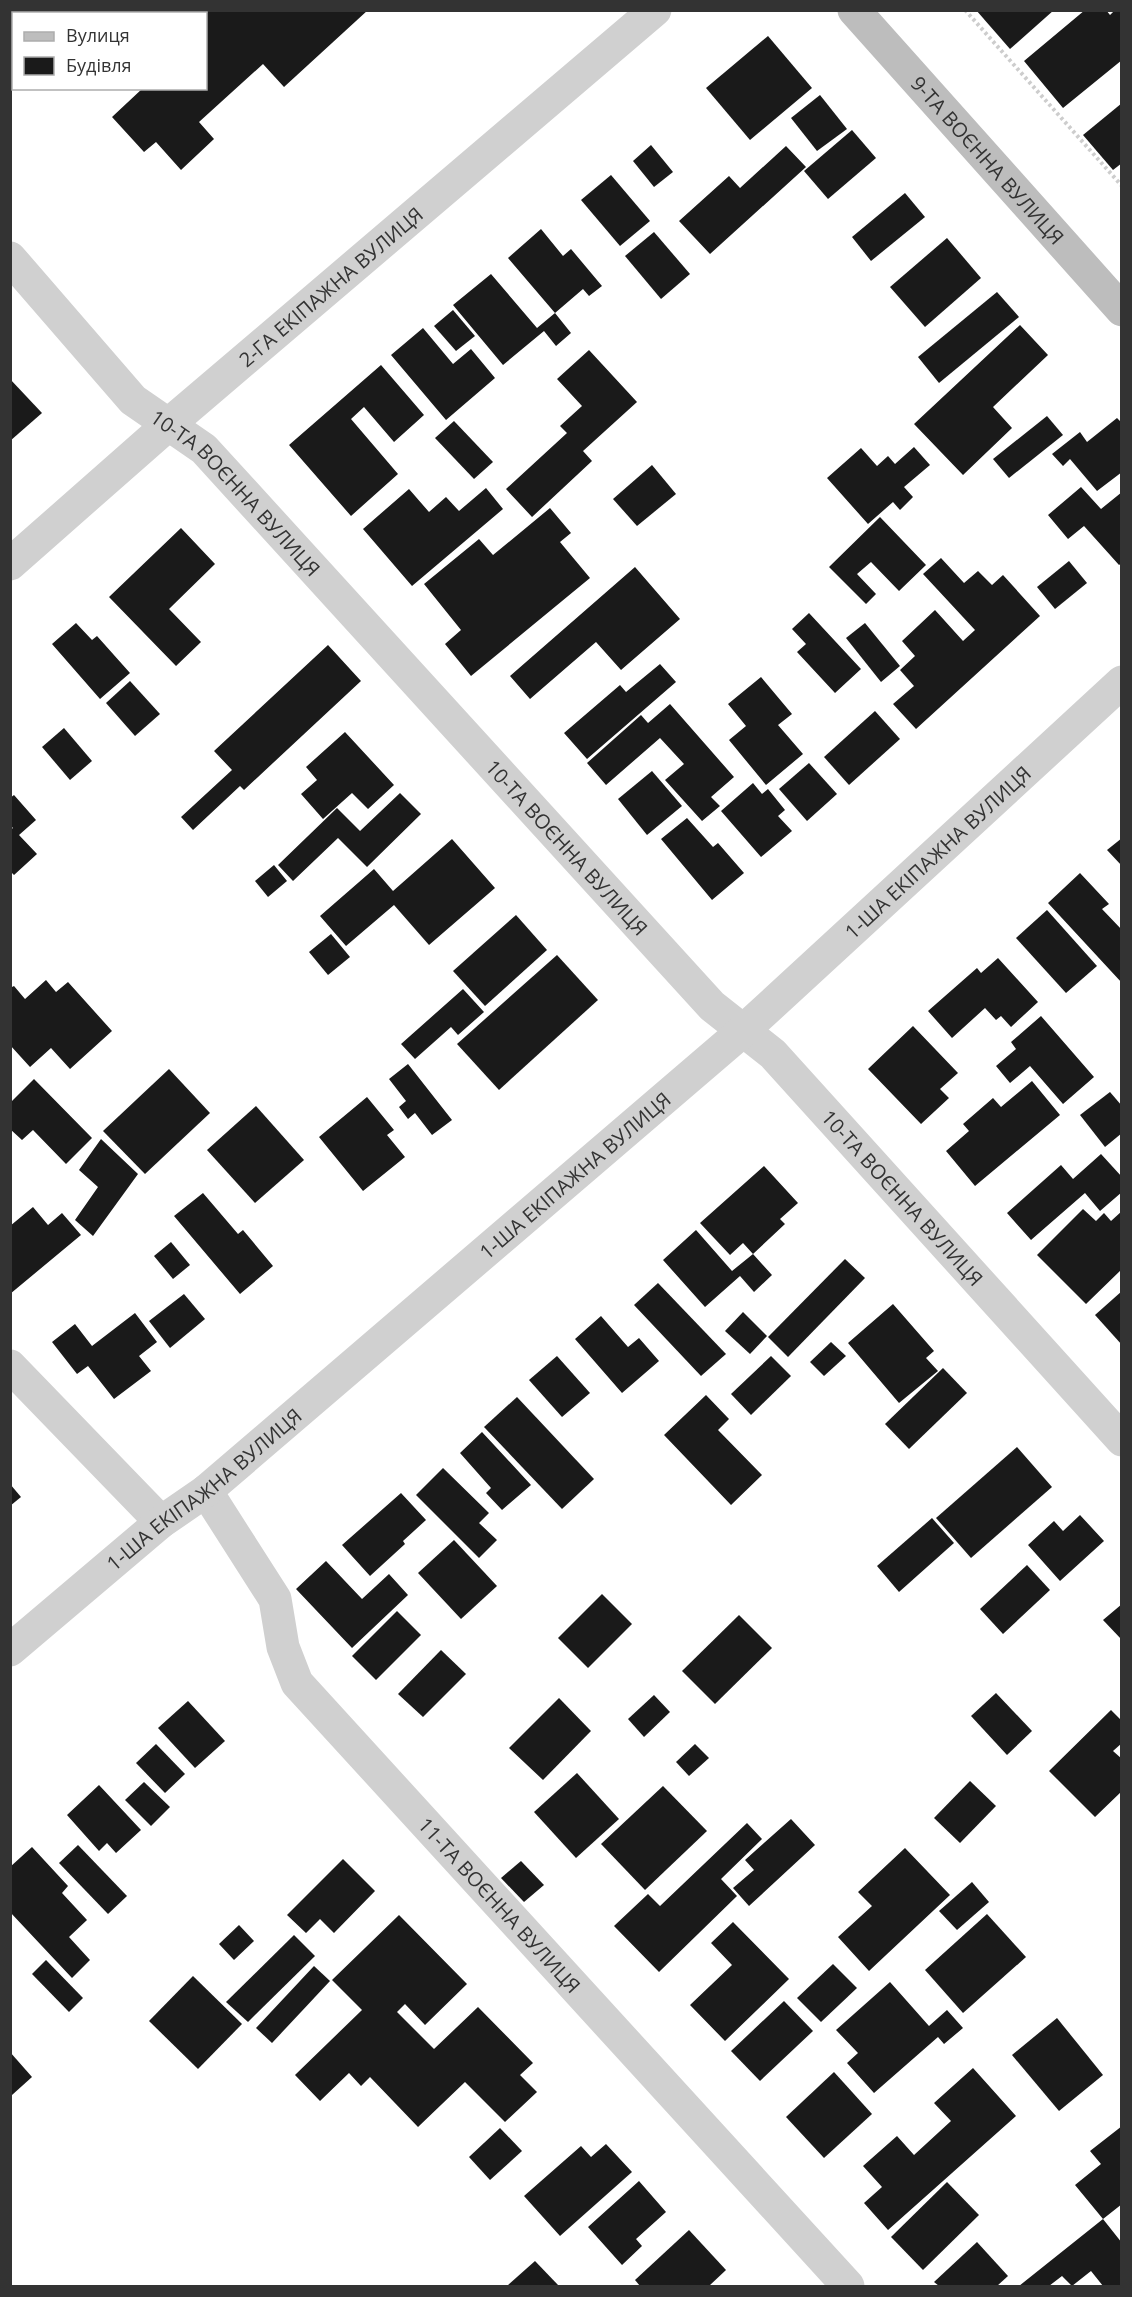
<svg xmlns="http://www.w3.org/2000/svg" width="1132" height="2297" font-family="'Open Sans',sans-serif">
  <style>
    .building { fill: #1a1a1a }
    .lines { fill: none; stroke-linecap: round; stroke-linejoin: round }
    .path { stroke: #cdcdcd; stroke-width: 4; stroke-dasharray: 3 3; stroke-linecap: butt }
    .street { stroke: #d0d0d0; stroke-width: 33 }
    .secondary { stroke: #bdbdbd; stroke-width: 33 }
    .labels { text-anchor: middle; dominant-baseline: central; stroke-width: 6; stroke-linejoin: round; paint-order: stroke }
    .street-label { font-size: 20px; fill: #333; stroke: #fff }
  </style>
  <rect width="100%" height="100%" fill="#fff"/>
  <g class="building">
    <polygon points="209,10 368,10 284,87 263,64 199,122 214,139 181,170 156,142 144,152 112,117 143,88 206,88 206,14"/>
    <polygon points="976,10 1054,10 1010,49"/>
    <polygon points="1085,10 1106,10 1110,15 1115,10 1122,10 1122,60 1063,108 1024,61"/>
    <polygon points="768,36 812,88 750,140 706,88"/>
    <polygon points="820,95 847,129 817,151 791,118"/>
    <polygon points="1122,103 1122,163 1113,170 1083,135"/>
    <polygon points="852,130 876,158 828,199 804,171"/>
    <polygon points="651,145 673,172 654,187 633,161"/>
    <polygon points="786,146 806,167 710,254 679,221 729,176 740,188"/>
    <polygon points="611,175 650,221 620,246 581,200"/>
    <polygon points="905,193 925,217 871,261 852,237"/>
    <polygon points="541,229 563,256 571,249 602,286 589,296 583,289 555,313 508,258"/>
    <polygon points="654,232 690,274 661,299 625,256"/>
    <polygon points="947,238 981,278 925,327 890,287"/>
    <polygon points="491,274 537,328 555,313 571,333 556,346 544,331 503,365 453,305"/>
    <polygon points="997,292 1019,317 939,383 918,357"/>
    <polygon points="453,310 475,336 456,351 434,326"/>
    <polygon points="1020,325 1048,355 993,407 1012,428 963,475 914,424"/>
    <polygon points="423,328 453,364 471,349 495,378 446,420 391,355"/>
    <polygon points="589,350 637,402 583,451 592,461 532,517 506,489 567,433 560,426 582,406 557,379"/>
    <polygon points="381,365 424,415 394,442 364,407 351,419 398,474 351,516 289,445"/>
    <polygon points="10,379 42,413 10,441"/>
    <polygon points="1047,416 1063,435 1009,478 993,459"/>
    <polygon points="1117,418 1122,423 1122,472 1097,491 1070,459 1063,466 1052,454 1080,432 1087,442"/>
    <polygon points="454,421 493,462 474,479 435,438"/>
    <polygon points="914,447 930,465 904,487 913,497 900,510 893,502 868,524 827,478 861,448 877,466 888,456 895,464"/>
    <polygon points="652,465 676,494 637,526 613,499"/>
    <polygon points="1081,487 1101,509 1122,492 1122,563 1119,565 1084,526 1068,539 1048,515"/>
    <polygon points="486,488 503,509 412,586 363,529 409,489 429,512 446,497 459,511"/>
    <polygon points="550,508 571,533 560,542 590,578 471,676 445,644 461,630 424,584 479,539 493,555"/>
    <polygon points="880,517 926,565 899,591 871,562 857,574 876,594 866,604 829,567"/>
    <polygon points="181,528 215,564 169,609 201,642 176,666 109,597"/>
    <polygon points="941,558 964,583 978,571 992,585 1003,575 1040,616 916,729 893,704 914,686 900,670 915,656 902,641 935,610 963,641 975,630 923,574"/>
    <polygon points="1069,561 1087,583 1055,609 1037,587"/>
    <polygon points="635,567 680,619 621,670 596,642 530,699 510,676"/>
    <polygon points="809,613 861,669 835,693 797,652 806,644 792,629"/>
    <polygon points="76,623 92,640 97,636 130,673 100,699 52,644"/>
    <polygon points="865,623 900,666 881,682 846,638"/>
    <polygon points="328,645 361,681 244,790 240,786 193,830 181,817 232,770 214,751"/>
    <polygon points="660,664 676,682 587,759 564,733 620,685 626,692"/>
    <polygon points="761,677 792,714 778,725 803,754 766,785 729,740 746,726 728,704"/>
    <polygon points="130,681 160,714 135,736 106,703"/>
    <polygon points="670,704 734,777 711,797 720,806 702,821 665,780 684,764 660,738 606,785 587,763 641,715 648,723"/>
    <polygon points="875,711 900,739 849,785 824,757"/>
    <polygon points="64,728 92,761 70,780 42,747"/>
    <polygon points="345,732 394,785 368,809 352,793 323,819 301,794 317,780 306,767"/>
    <polygon points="809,763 837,794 807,821 779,789"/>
    <polygon points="652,771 682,806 647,835 618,799"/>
    <polygon points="753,783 762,794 768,789 785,810 778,816 792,831 761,857 721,811"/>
    <polygon points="400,793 421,814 367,867 338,838 293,881 278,865 337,808 360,831"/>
    <polygon points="14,795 36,820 19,835 37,854 14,875 10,871 10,830 13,828 10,825 10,798"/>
    <polygon points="687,818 713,847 718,843 744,873 712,900 661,839"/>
    <polygon points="1122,838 1122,866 1107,850"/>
    <polygon points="452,839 495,888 429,945 394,905 346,946 320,916 374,869 393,891"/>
    <polygon points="274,865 287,881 268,897 255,881"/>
    <polygon points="1080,873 1109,904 1102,909 1122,930 1122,983 1048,903"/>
    <polygon points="1047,910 1097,966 1066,993 1016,938"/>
    <polygon points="516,915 547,950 485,1006 453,971"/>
    <polygon points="331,934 350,957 328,975 309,952"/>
    <polygon points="557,955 598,1000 499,1090 457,1044"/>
    <polygon points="998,958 1038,1002 1011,1027 1001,1016 996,1020 985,1008 952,1038 928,1011 977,968 981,973"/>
    <polygon points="46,980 56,992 68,982 112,1031 70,1069 51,1048 30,1067 10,1045 10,988 14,986 25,999"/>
    <polygon points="463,989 484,1012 458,1035 451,1027 415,1059 401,1044"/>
    <polygon points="1041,1016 1094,1077 1063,1104 1030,1066 1010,1083 996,1066 1016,1049 1011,1042"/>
    <polygon points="913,1026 958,1073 940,1089 949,1098 921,1124 868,1069"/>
    <polygon points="408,1064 452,1120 432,1135 415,1113 408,1119 399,1107 406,1101 389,1079"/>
    <polygon points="169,1069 210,1113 145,1174 103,1131"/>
    <polygon points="34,1079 92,1138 66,1164 33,1130 22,1140 10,1129 10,1103"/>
    <polygon points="1032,1081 1060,1115 975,1186 946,1151 969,1131 963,1124 993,1098 1001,1107"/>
    <polygon points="1110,1092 1122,1106 1122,1133 1105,1147 1080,1115"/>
    <polygon points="367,1097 394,1130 387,1135 405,1157 363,1191 319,1137"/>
    <polygon points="256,1106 304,1160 255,1203 207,1150"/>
    <polygon points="101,1139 138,1174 93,1236 75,1220 98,1187 79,1170"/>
    <polygon points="1101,1154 1122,1177 1122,1192 1100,1211 1085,1193 1031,1240 1007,1213 1061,1165 1073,1179"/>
    <polygon points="764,1166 798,1203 780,1219 785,1224 753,1254 743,1243 730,1255 700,1223"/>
    <polygon points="203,1193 238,1234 243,1230 273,1266 240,1294 174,1216"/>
    <polygon points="33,1207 48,1225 62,1213 81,1235 10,1294 10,1226"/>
    <polygon points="1083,1209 1096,1221 1104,1213 1111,1221 1122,1211 1122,1269 1086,1304 1037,1255"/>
    <polygon points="696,1230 732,1271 753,1254 772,1275 754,1292 740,1276 705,1307 663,1260"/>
    <polygon points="171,1242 190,1265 173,1279 154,1256"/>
    <polygon points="845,1259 865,1278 788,1357 768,1337"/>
    <polygon points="658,1283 726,1354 701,1376 634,1305"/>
    <polygon points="1122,1291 1122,1345 1095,1315"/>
    <polygon points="184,1294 205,1319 170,1348 149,1321"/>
    <polygon points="893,1304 934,1351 926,1358 938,1371 899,1403 848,1343"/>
    <polygon points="743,1312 767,1336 750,1354 725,1331"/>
    <polygon points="135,1313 157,1342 139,1356 151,1371 114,1399 88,1366 77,1374 52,1342 75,1324 92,1346"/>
    <polygon points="601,1316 628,1347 639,1338 659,1361 622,1393 575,1339"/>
    <polygon points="831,1342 846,1356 824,1376 810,1362"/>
    <polygon points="557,1356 590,1393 562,1417 529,1380"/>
    <polygon points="771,1356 791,1376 751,1415 731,1394"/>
    <polygon points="943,1368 967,1393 909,1449 885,1424"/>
    <polygon points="706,1395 729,1419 718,1430 762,1475 731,1505 664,1435"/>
    <polygon points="517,1397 594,1479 562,1509 484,1427"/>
    <polygon points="482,1432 531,1485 502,1510 486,1493 491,1488 460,1453"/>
    <polygon points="1017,1447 1052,1487 971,1558 936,1518"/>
    <polygon points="443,1468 489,1513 479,1523 497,1540 479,1558 416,1495"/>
    <polygon points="10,1484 21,1497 10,1506"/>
    <polygon points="401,1493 426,1520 403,1541 405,1544 370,1576 342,1545"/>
    <polygon points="1080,1515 1104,1541 1060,1581 1028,1545 1054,1521 1063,1531"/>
    <polygon points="932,1518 954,1543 899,1592 877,1566"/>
    <polygon points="454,1540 497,1586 461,1619 418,1573"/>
    <polygon points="326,1561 362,1599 389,1574 408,1595 352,1648 296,1589"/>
    <polygon points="1027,1565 1050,1590 1003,1634 980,1609"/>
    <polygon points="602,1594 632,1624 588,1668 558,1638"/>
    <polygon points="1122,1604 1122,1640 1103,1620"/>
    <polygon points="397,1611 421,1635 376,1680 352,1656"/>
    <polygon points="739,1615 772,1648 715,1704 682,1671"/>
    <polygon points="441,1650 466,1674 423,1717 398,1694"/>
    <polygon points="996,1693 1032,1731 1007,1755 971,1716"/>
    <polygon points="654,1695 670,1712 644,1737 628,1719"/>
    <polygon points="559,1698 591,1731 543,1780 509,1748"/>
    <polygon points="188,1701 225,1741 195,1768 158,1728"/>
    <polygon points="1111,1710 1122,1721 1122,1743 1113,1751 1122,1759 1122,1791 1095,1817 1049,1771"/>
    <polygon points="156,1744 185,1774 165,1793 136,1763"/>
    <polygon points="695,1744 709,1758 689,1776 676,1762"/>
    <polygon points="577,1773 619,1819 576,1858 534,1812"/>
    <polygon points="970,1781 996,1806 960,1843 934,1818"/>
    <polygon points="144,1782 170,1807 151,1826 125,1800"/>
    <polygon points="99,1785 141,1830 116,1853 107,1843 99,1851 67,1815"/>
    <polygon points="663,1786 707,1831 645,1890 601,1844"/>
    <polygon points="791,1819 815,1845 749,1906 733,1888 754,1870 745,1860"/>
    <polygon points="747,1823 762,1839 721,1879 737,1896 659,1972 614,1926 648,1894 660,1906"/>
    <polygon points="78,1845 127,1896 108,1914 59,1863"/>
    <polygon points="32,1847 68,1886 62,1893 87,1920 69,1937 90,1960 72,1978 10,1912 10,1867"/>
    <polygon points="905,1848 950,1895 869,1971 838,1937 872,1906 858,1892"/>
    <polygon points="343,1859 375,1891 334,1933 320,1919 306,1933 287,1915"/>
    <polygon points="521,1861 544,1885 524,1902 501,1878"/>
    <polygon points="972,1882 989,1902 957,1930 939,1911"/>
    <polygon points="987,1914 1026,1957 963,2013 925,1970"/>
    <polygon points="399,1915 467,1984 425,2025 405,2004 397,2012 434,2049 478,2007 533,2063 520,2075 537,2092 505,2122 465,2082 418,2127 370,2077 361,2086 349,2073 320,2101 295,2075 362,2010 332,1980"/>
    <polygon points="733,1922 789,1979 725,2041 690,2005 732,1965 711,1943"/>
    <polygon points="239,1925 254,1941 234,1960 219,1944"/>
    <polygon points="294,1935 315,1956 248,2022 226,2002"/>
    <polygon points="46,1960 83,1998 69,2012 32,1974"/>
    <polygon points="833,1964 857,1988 821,2022 797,1998"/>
    <polygon points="314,1966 330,1981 272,2043 256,2028"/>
    <polygon points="193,1976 242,2024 198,2069 149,2021"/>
    <polygon points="890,1982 929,2026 947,2010 963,2028 944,2044 938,2037 874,2093 847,2063 858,2053 836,2030"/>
    <polygon points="784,2001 813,2031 760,2081 731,2051"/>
    <polygon points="1057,2018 1103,2075 1059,2111 1012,2055"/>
    <polygon points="10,2052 32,2077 12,2095 10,2093"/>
    <polygon points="973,2068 1016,2116 888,2230 864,2203 882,2187 863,2166 897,2136 914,2155 951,2121 934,2103"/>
    <polygon points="834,2072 872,2114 824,2158 786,2117"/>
    <polygon points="1122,2126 1122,2204 1103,2219 1075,2185 1101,2164 1090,2151"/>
    <polygon points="500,2128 522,2151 490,2180 469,2157"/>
    <polygon points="606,2144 632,2172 560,2236 524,2196 581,2146 591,2157"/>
    <polygon points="639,2181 666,2212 636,2239 642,2246 622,2265 588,2227"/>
    <polygon points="947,2182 979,2215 923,2270 891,2237"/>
    <polygon points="1103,2219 1122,2243 1122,2286 1103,2286 1091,2271 1072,2286 1062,2276 1049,2286 1019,2286"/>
    <polygon points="689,2230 726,2270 709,2286 640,2286 635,2280"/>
    <polygon points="977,2242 1008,2276 997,2286 939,2286 934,2282"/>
    <polygon points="535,2261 559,2286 507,2286"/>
  </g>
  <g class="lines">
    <polyline class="path" points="965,10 1122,186"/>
    <g class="street">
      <path id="s1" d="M10 258 133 400 204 449 712 1006 773 1054 1122 1440"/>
      <path id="s2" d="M10 564 169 424 655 10"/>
      <polyline points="10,1366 161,1522"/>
      <path id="s3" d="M206 1491 275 1599 283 1647 297 1683 848 2286"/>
      <path id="s4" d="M10 1650 161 1522 206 1491 744 1030 1122 682"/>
    </g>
    <path class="secondary" id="s5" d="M854 10 1122 310"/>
  </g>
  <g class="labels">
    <g class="street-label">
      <text stroke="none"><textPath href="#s5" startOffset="201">9-ТА ВОЄННА ВУЛИЦЯ</textPath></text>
      <text stroke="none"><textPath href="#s2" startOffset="424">2-ГА ЕКІПАЖНА ВУЛИЦЯ</textPath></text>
      <text stroke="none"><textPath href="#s1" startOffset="327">10-ТА ВОЄННА ВУЛИЦЯ</textPath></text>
      <text stroke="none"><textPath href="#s1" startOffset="813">10-ТА ВОЄННА ВУЛИЦЯ</textPath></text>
      <text stroke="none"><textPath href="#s4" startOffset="1224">1-ША ЕКІПАЖНА ВУЛИЦЯ</textPath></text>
      <text stroke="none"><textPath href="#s4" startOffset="738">1-ША ЕКІПАЖНА ВУЛИЦЯ</textPath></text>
      <text stroke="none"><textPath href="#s1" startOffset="1299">10-ТА ВОЄННА ВУЛИЦЯ</textPath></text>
      <text stroke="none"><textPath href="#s4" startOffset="252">1-ША ЕКІПАЖНА ВУЛИЦЯ</textPath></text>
      <text stroke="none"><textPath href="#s3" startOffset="516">11-ТА ВОЄННА ВУЛИЦЯ</textPath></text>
    </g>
  </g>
  <rect width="1132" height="2297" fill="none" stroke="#333333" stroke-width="24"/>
  <rect x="12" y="12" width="195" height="78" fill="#ffffff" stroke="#adadad" stroke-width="1.5"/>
  <rect x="24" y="32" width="30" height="9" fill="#bdbdbd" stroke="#adadad" stroke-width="1.5"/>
  <text x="66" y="42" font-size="18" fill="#333333">Вулиця</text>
  <rect x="24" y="57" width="30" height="18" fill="#1a1a1a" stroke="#adadad" stroke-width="1.5"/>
  <text x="66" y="72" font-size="18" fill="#333333">Будівля</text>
</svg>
